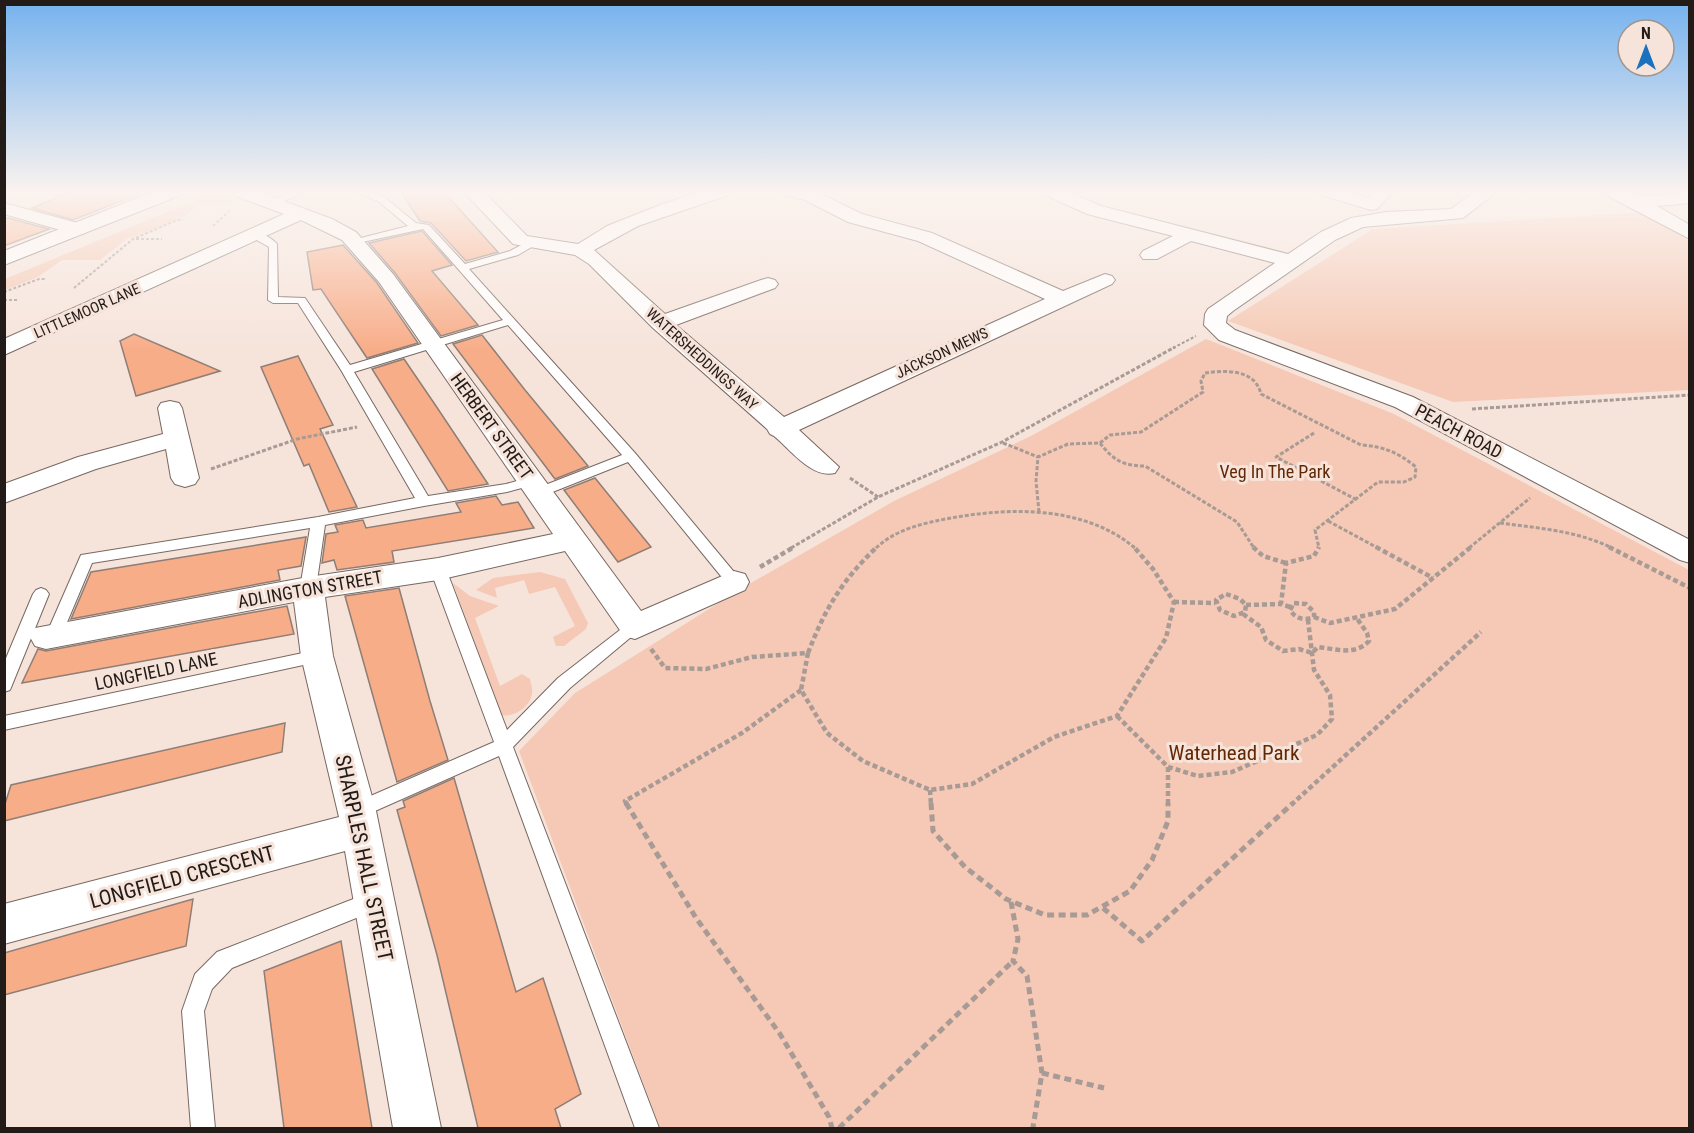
<svg xmlns="http://www.w3.org/2000/svg" width="1694" height="1133" font-family="'Roboto Condensed',sans-serif">
  <style>
    .green { fill: #f5c9b5 }
    .building { fill: #f8ad89; stroke: #8e7e76; stroke-width: 1.5 }
    .lines { fill: none; stroke-linecap: round; stroke-linejoin: round }
    .service-casing { stroke: #786861; stroke-width: 2 }
    .minor-casing { stroke: #786861; stroke-width: 2 }
    .primary-casing { stroke: #786861; stroke-width: 2 }
    .path-far3 { stroke: #a89a94; stroke-width: 2; stroke-dasharray: 3 2; stroke-linecap: butt }
    .path-far2 { stroke: #a89a94; stroke-width: 3; stroke-dasharray: 4 2; stroke-linecap: butt }
    .path-far1 { stroke: #a89a94; stroke-width: 4.5; stroke-dasharray: 5 3; stroke-linecap: butt }
    .path { stroke: #a89a94; stroke-width: 5; stroke-dasharray: 7 4.5; stroke-linecap: butt }
    .service { fill: #fff; fill-rule: evenodd }
    .minor { fill: #fff; fill-rule: evenodd }
    .primary { fill: #fff; fill-rule: evenodd }
    .labels { text-anchor: middle; dominant-baseline: central; stroke-width: 6; stroke-linejoin: round; paint-order: stroke }
    .far-street-label { font-size: 15px; fill: #221b18; stroke: #f6e4db }
    .street-label { font-size: 18px; fill: #221b18; stroke: #f6e4db }
    .park-label { font-size: 18px; fill: #622805; stroke: #f6e4db }
    .near-park-label { font-size: 21px; fill: #622805; stroke: #f6e4db }
    .near-street-label { font-size: 21px; fill: #221b18; stroke: #f6e4db }
  </style>
  <rect width="100%" height="100%" fill="#f6e4db"/>
  <g class="green">
    <polygon points="213,193 235,200 232,205 198,205 184,217 127,239 100,260 62,260 38,277 5,290 5,279"/>
    <polygon points="1637,213 1649,216 1689,241 1689,390 1453,402 1228,321 1373,229"/>
    <polygon points="1206,339 1394,414 1689,570 1689,1128 660,1128 519,751 575,693 744,587 894,501 1031,436"/>
    <polygon points="540,572 565,579 588,623 586,629 564,646 556,646 553,637 575,626 555,587 529,594 524,580 495,588 497,598 476,590 493,578"/>
    <path d="M453 583 470 596 499 606 475 618 500 686 522 674 530 679C531 684 533 690 532 694 530 708 512 718 501 715Z"/>
  </g>
  <g class="building">
    <polygon points="72,191 140,191 141,193 73,220 32,208"/>
    <polygon points="400,191 443,191 498,252 466,261 431,223 420,221"/>
    <polygon points="8,218 49,229 4,246 4,219"/>
    <polygon points="422,231 452,265 432,271 478,325 441,336 395,273 369,243"/>
    <polygon points="343,245 377,283 418,343 367,358 321,289 313,290 307,252"/>
    <polygon points="134,334 220,371 136,396 120,341"/>
    <polygon points="482,335 525,390 588,466 555,479 453,344"/>
    <polygon points="298,356 333,425 320,429 357,507 329,512 309,464 304,466 261,367"/>
    <polygon points="404,359 436,406 488,484 448,491 372,369"/>
    <polygon points="595,478 629,520 651,547 618,562 564,490"/>
    <polygon points="496,496 502,505 518,502 534,528 392,551 394,562 337,570 334,560 322,563 326,534 338,532 335,525 363,520 366,528 461,512 456,503"/>
    <polygon points="306,537 301,566 278,570 280,580 71,619 91,572"/>
    <polygon points="399,588 430,701 448,760 397,782 345,596"/>
    <polygon points="287,606 294,634 22,683 38,649 46,651"/>
    <polygon points="285,723 282,752 4,821 4,807 11,785"/>
    <polygon points="454,778 516,992 543,978 581,1094 555,1109 561,1128 478,1128 437,955 397,810 405,807 403,801"/>
    <polygon points="193,899 186,946 4,995 4,953"/>
    <polygon points="341,941 372,1128 284,1128 264,971"/>
  </g>
  <g class="lines">
    <g class="service-casing">
      <g id="service">
        <polygon points="292,191 305,191 276,205 268,203"/>
        <path d="M353 191H367L384 197 416 223 429 225 465 264 510 251 529 241H535V245L518 255 469 269 635 453 739 578 742 582 739 586H729L628 462 545 495H535L533 492 535 489 622 455 508 325 354 372 428 496 506 484 531 477 536 478 538 481 536 484 507 492 424 506 325 525 316 588 313 592H303L300 588 310 528 92 563 60 639H48L46 635 81 555 318 517 415 498 341 370 298 303H273L268 300 269 247 248 235C257 229 271 237 277 244L278 297 305 298 350 365 503 320 423 229 353 244V240L408 226 378 201Z"/>
        <polygon points="438,564 443,565 446,569 507,730 558,678 629,623 641,623 643,627 570,688 513,747 659,1128 635,1128 499,756 357,819 350,817 348,811 350,805 494,742 430,569 433,565"/>
        <polygon points="41,588 46,590 49,594 12,685 10,690 4,692 4,663 33,594 36,590"/>
        <polygon points="317,650 323,651 325,656 323,661 317,662 4,730 4,716"/>
        <polygon points="374,891 381,894 384,901 381,908 232,968 212,989 204,1011 215,1128 191,1128 182,1011 195,974 217,952"/>
      </g>
    </g>
    <g class="minor-casing">
      <g id="minor">
        <polygon points="230,191 257,191 332,219 356,232 393,274 641,611 734,571 745,574 749,582 745,590 635,639 624,636 565,551 438,580 325,597 333,656 376,811 441,1128 393,1128 345,851 4,944 4,904 339,817 301,656 294,602 46,649 35,646 30,637 35,628 308,577 438,558 553,534 379,282 342,240 301,220 4,355 4,339 284,214 233,195"/>
        <path d="M463 191H483L527 236 578 244 607 226 660 205 702 191H731L728 195 638 226 594 250 665 314 761 280 768 278 775 280 778 284 775 288 676 325 784 417 1045 299 918 241 848 222 805 200 784 195 781 191 817 192 862 214 932 233 1063 291 1105 274 1112 276 1115 280 1112 284 799 430 839 467 835 473C812 479 791 450 774 436L770 434 767 429 653 328 589 264 575 255 513 244Z"/>
        <polygon points="1042,191 1067,191 1101,206 1288,254 1321,232 1351,218 1386,212 1451,209 1476,191 1498,191 1463,218 1363,227 1335,240 1233,311 1227,316 1226,323 1235,330 1413,397 1690,540 1690,563 1680,560 1395,407 1219,340 1204,325 1205,314 1208,309 1275,263 1191,241 1157,259 1143,259 1140,255 1143,251 1173,236 1087,214 1045,195"/>
        <polygon points="1318,191 1347,191 1368,198 1374,191 1394,191 1377,209 1371,210 1321,195"/>
        <polygon points="1603,191 1628,191 1639,196 1690,193 1690,203 1657,206 1690,225 1690,239 1606,195"/>
        <polygon points="4,203 85,225 88,229 85,233 78,235 4,214"/>
        <polygon points="170,401 179,403 182,408 199,478 195,484 185,487 175,484 171,478 166,449 96,469 4,503 4,484 78,457 163,434 158,408 161,403"/>
      </g>
    </g>
    <g class="primary-casing">
      <polygon id="primary" points="155,191 183,191 181,195 4,265 4,251"/>
    </g>
    <g class="path-far3">
      <polyline points="213,226 229,211"/>
      <polyline points="136,239 162,239"/>
      <polyline points="74,288 133,239 177,220 183,220"/>
      <polyline points="4,292 39,279 45,279"/>
      <polyline points="4,300 19,300"/>
      <polyline points="1173,348 1196,336"/>
    </g>
    <g class="path-far2">
      <polyline points="1472,409 1690,395"/>
      <polyline points="1314,433 1276,457 1357,500"/>
      <polyline points="1003,443 1038,457"/>
      <path d="M1100 443 1110 435 1141 432 1203 392 1201 381 1205 373C1226 370 1255 369 1261 394L1361 445C1383 446 1399 453 1416 467L1415 477 1404 482H1378L1315 530 1319 548"/>
      <polyline points="211,469 297,439 357,427"/>
      <polyline points="850,478 878,497"/>
      <path d="M1039 512 1036 481 1038 457 1068 444 1100 443C1113 460 1123 466 1145 466L1237 522 1254 548"/>
      <polyline points="1328,521 1378,548"/>
      <path d="M1500 523C1538 528 1578 531 1612 548"/>
      <polyline points="791,548 878,497 1002,442 1175,347"/>
      <path d="M876 548C896 529 924 523 951 518 1012 507 1085 506 1135 548"/>
      <polyline points="1469,548 1530,498"/>
    </g>
    <g class="path-far1">
      <polyline points="1253,547 1263,556 1286,563"/>
      <polyline points="1376,547 1433,578"/>
      <polyline points="1609,547 1690,588"/>
      <polyline points="760,567 794,547"/>
      <polygon points="1226,594 1240,599 1246,605 1245,612 1234,616 1220,610 1216,600"/>
      <polyline points="1174,602 1215,603"/>
      <path d="M1294 603 1306 604 1314 612V617C1304 621 1296 619 1290 610Z"/>
      <polyline points="1246,605 1281,604"/>
      <polyline points="1290,607 1281,604 1286,563 1314,556 1319,547"/>
      <path d="M1243 614 1261 627 1266 640 1283 651 1299 649 1312 653 1318 647C1336 649 1355 656 1369 641L1367 633 1356 617"/>
      <polyline points="1314,617 1330,623 1395,609 1471,547"/>
      <polyline points="651,649 665,668 706,669 752,657 808,653"/>
      <polyline points="808,653 801,690 827,733 863,761 930,790 972,784 1054,737 1117,716 1166,638 1174,602 1153,569 1134,547"/>
      <path d="M808 653C825 609 842 580 877 547"/>
      <polyline points="1117,716 1168,767 1198,776 1232,772 1317,735 1332,719 1330,695 1314,670 1308,620"/>
      <polyline points="1168,767 1168,805"/>
      <polyline points="930,790 931,805"/>
      <polyline points="627,805 625,801 742,733 801,690"/>
      <polyline points="1291,805 1481,632"/>
    </g>
    <g class="path">
      <polyline points="626,803 696,918 780,1034 829,1117 832,1128"/>
      <polyline points="931,803 933,831 965,867 1006,899 1045,915 1087,915 1130,891 1152,860 1168,821 1168,803"/>
      <polyline points="1011,902 1018,939 1013,961 1027,976 1042,1073 1033,1127 1035,1128"/>
      <polyline points="1103,908 1142,941 1293,803"/>
      <polyline points="1042,1073 1104,1088"/>
      <polyline points="839,1128 1013,961"/>
    </g>
    <use href="#service" class="service"/>
    <use href="#minor" class="minor"/>
    <use href="#primary" class="primary"/>
  </g>
  <linearGradient id="sky" x2="0" y2="1"><stop stop-color="#75b2ee"/><stop offset="0.55" stop-color="#fbf3ef"/><stop offset="1" stop-color="#fbf3ef" stop-opacity="0"/></linearGradient>
  <rect width="1694" height="350" fill="url(#sky)"/>
  <g class="labels">
    <g class="far-street-label">
      <text transform="translate(87 311) rotate(-24)">LITTLEMOOR LANE</text>
      <text transform="translate(942 353) rotate(-25)">JACKSON MEWS</text>
      <text transform="translate(702 359) rotate(42)">WATERSHEDDINGS WAY</text>
    </g>
    <g class="street-label">
      <text transform="translate(492 426) rotate(54)">HERBERT STREET</text>
      <text transform="translate(1459 431) rotate(28)">PEACH ROAD</text>
      <text transform="translate(310 589) rotate(-10)">ADLINGTON STREET</text>
      <text transform="translate(156 671) rotate(-12)">LONGFIELD LANE</text>
    </g>
    <g class="park-label">
      <text x="1275" y="471">Veg In The Park</text>
    </g>
    <g class="near-park-label">
      <text x="1234" y="753">Waterhead Park</text>
    </g>
    <g class="near-street-label">
      <text transform="translate(364 858) rotate(78)">SHARPLES HALL STREET</text>
      <text transform="translate(182 877) rotate(-15)">LONGFIELD CRESCENT</text>
    </g>
  </g>
  <rect width="1694" height="1133" fill="none" stroke="#221b18" stroke-width="12"/>
  <g transform="translate(1646 48)"><circle r="28" fill="#f6e4db" stroke="#a1948d" stroke-width="1.5"/>
  <path d="M0-4.5L10 22L0 15L-10 22Z" fill="#1c71bf"/>
  <text y="-9" font-size="16" font-weight="bold" text-anchor="middle" fill="#221b18">N</text>
  </g>
</svg>
